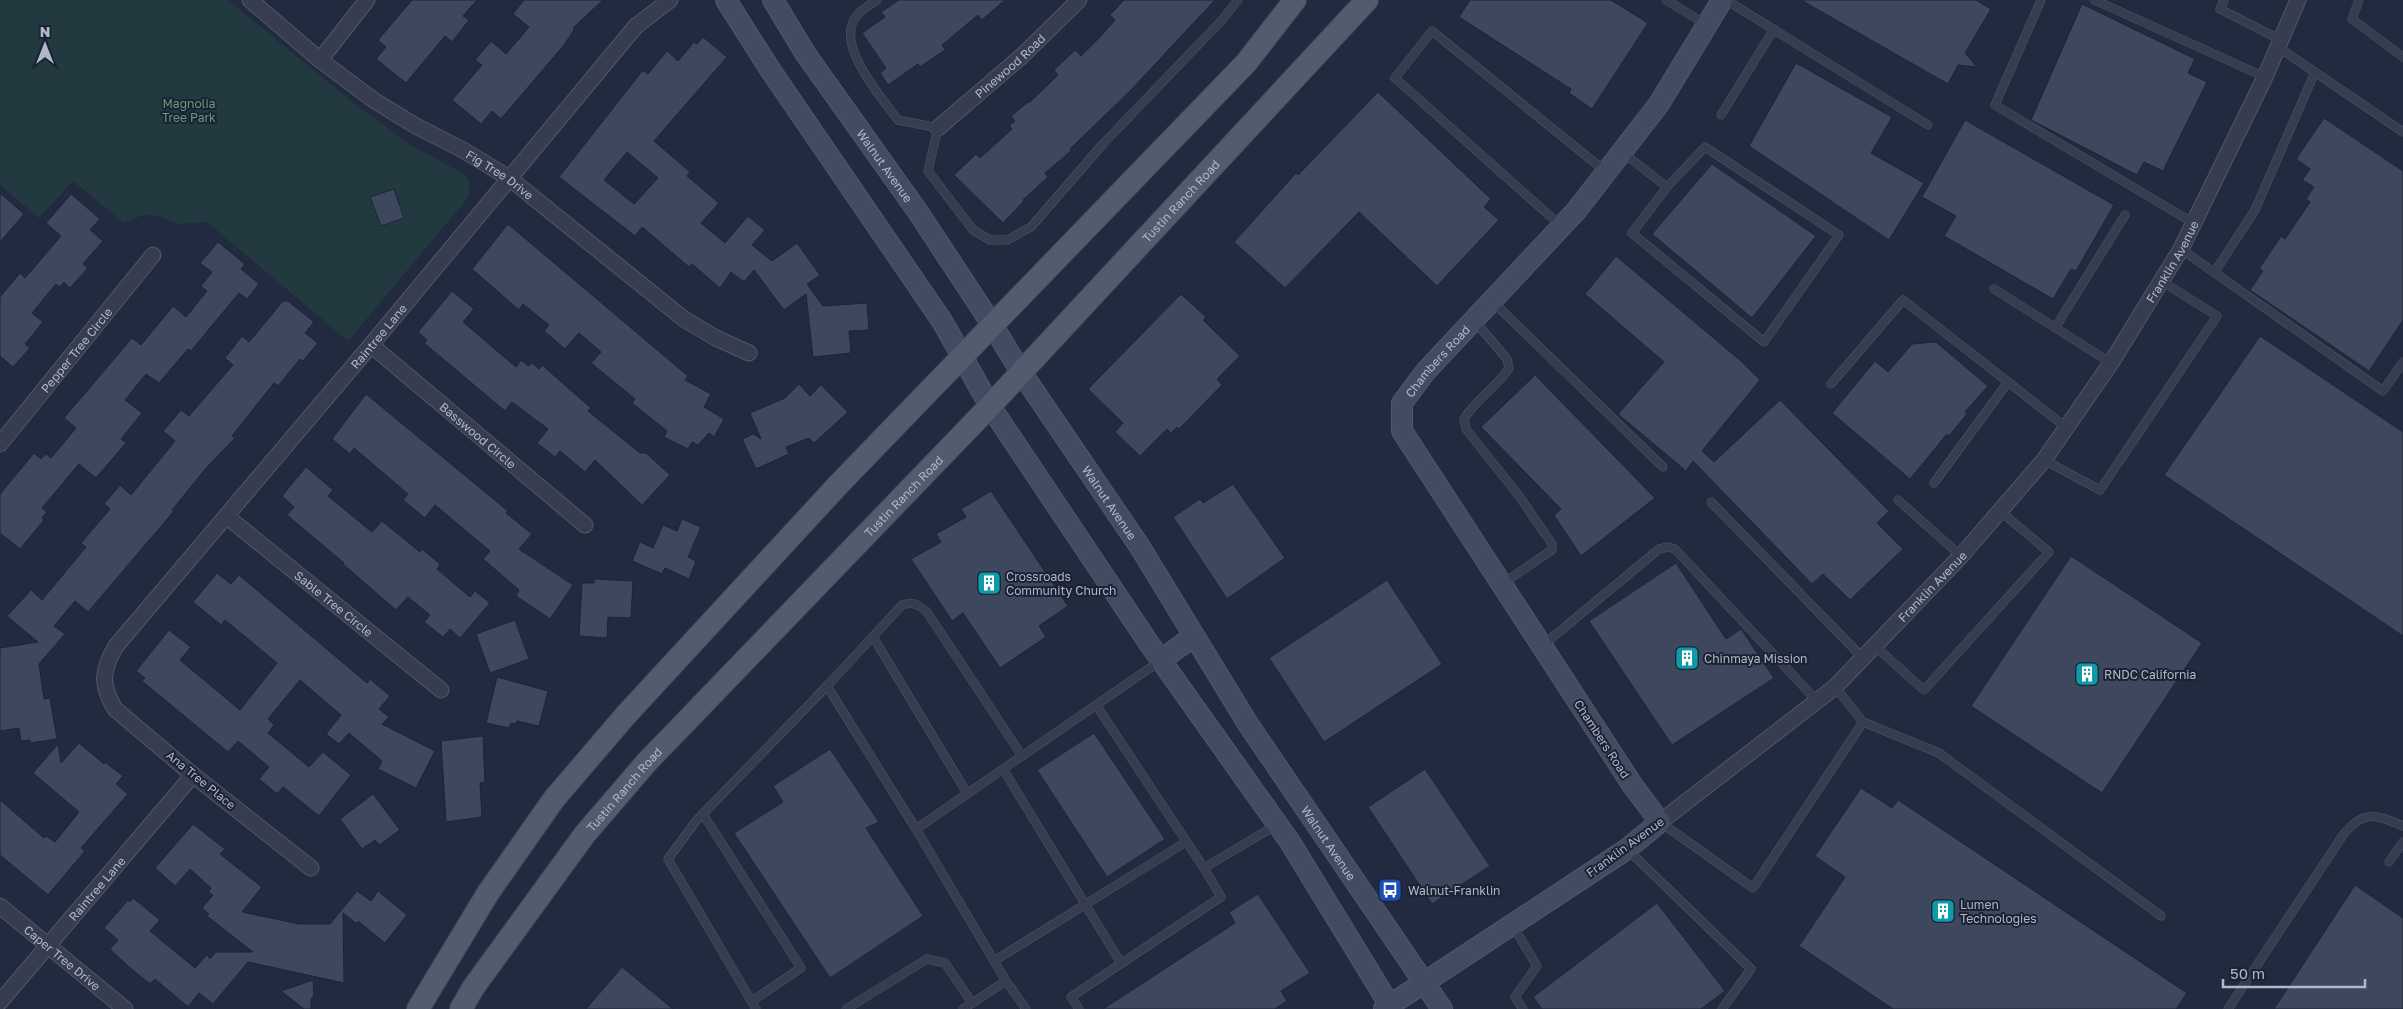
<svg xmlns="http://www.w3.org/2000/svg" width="2403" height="1009" font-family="'Golos Text',sans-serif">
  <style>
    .green { fill: #233940 }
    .building { fill: #3d485e; stroke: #1c2435; fill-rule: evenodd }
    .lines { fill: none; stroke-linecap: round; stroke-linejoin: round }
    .lane-casing { stroke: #505869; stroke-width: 9 }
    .street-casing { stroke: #505869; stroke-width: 17 }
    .secondary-casing { stroke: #505869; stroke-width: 22 }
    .primary-casing { stroke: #3e4657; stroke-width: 24 }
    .lane { stroke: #353d4e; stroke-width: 8 }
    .street { stroke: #353d4e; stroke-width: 15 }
    .secondary { stroke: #434b62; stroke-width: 20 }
    .primary { stroke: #535b6f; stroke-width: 22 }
    .labels { text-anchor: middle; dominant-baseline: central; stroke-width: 4; stroke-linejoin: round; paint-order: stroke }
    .street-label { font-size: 12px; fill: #b1b8ca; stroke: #1a2233 }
    .park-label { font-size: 12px; fill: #669d79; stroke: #1a2233 }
    .poi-label { font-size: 12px; fill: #b1b8ca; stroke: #1a2233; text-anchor: start }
  </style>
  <rect width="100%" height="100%" fill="#212a3f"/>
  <path class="green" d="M0 0H228L351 101 412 146 462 173C471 180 471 189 467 199L348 341 207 222 178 224 159 216 143 215 124 223 73 181 39 218 0 185Z"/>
  <g class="building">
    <polygon points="412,0 477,0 463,16 469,20 452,42 445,36 406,83 376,59 386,47 378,40"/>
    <polygon points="524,0 603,0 573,28 574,30 564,45 501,119 492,111 481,124 452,100 482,65 475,60 491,41 506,54 529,27 513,14"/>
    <polygon points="899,0 1005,0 982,20 978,15 942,45 945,50 920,67 918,64 888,85 880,73 886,68 862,33 885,17 881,12"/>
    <polygon points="1124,0 1215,0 1131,90 1070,149 1071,151 1045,173 1048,177 1023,200 1024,201 1003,223 954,175 976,154 980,158 1012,129 1009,126 1015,121 1011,116 1028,102 1029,103 1058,75 1054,70 1075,50 1081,56 1101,36 1115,20 1110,15"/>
    <polygon points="1470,0 1611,0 1648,23 1592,109 1569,93 1571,89 1459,17"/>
    <polygon points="1801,0 1976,0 1991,9 1965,53 1977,67 1958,65 1948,84"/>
    <polygon points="2082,4 2195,59 2188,73 2207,82 2163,171 2144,162 2137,175 2031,120"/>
    <path d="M703 37 727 57 654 141 690 172 687 176 719 203 701 223 725 243 748 216 765 230 752 245 772 261 797 243 820 275 807 284 823 306 867 303 869 330 849 331 851 353 813 357 806 294 784 310 754 270 744 282 731 272 720 288 692 264 689 267 642 227 635 236 559 177 643 70 648 74 667 51 678 61 694 42 697 44ZM627 152 658 178 634 204 604 180Z"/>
    <polygon points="1796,63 1892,117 1871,153 1924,183 1889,240 1749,146"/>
    <polygon points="1378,92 1491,199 1484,207 1499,220 1437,286 1359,212 1285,288 1234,242 1296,173 1298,175"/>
    <polygon points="2324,118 2403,171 2403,320 2369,371 2250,290 2263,271 2259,269 2281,236 2285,239 2310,202 2306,199 2314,187 2302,180 2310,169 2296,159"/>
    <polygon points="1965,120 2114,205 2076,271 2071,269 2053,299 1944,236 1956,216 1922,197"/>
    <polygon points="1712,164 1816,236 1752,318 1652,234"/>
    <polygon points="394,189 404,218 381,226 370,197"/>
    <polygon points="0,193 24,214 0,242"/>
    <polygon points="71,194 100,219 90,230 103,241 83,264 88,268 70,288 64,282 60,287 56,284 32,313 43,322 25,344 30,348 13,367 0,356 0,297 20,273 25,278 61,236 46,223"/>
    <polygon points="508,224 688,376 685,380 711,394 704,407 724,419 714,437 709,433 698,445 692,442 688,449 664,437 667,431 632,403 635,399 591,363 601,352 579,333 565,349 544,331 549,325 523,304 519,310 472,269"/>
    <polygon points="218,242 245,264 241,269 259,284 247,299 239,293 191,351 188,349 159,383 146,374 125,400 142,413 121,439 126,443 96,478 79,464 42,508 47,512 42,518 44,520 20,549 0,533 0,494 34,453 41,459 46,454 51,458 76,428 64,418 132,338 141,345 173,306 186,317 207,291 201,286 212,272 200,263"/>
    <polygon points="1616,256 1741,361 1760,380 1702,451 1714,462 1780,400 1889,511 1877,523 1903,549 1850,600 1823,574 1812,584 1693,461 1686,471 1618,414 1664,362 1585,294"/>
    <polygon points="452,291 474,309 463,322 516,367 521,360 528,366 532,363 539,369 542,365 591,408 588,411 640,453 646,453 670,475 642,505 595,460 585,472 560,451 555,457 537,443 548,429 512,402 505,411 424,343 427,340 418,332"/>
    <polygon points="1181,294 1206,317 1203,320 1240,356 1217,379 1222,385 1179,429 1177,427 1171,433 1167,429 1140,456 1115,432 1123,423 1088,389"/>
    <polygon points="283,301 288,301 314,322 305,333 318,343 303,361 300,359 278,386 274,383 232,436 235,438 207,467 172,510 174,511 88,612 75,601 54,626 65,634 39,664 44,699 50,698 57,739 30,743 30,740 21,741 19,728 0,731 0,648 38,642 7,616 31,590 42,600 86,547 81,543 110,509 104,504 120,485 131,495 175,441 163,431 181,410 189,416 233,365 225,358 242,336 249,342"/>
    <polygon points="2260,336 2403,432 2403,636 2164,475"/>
    <polygon points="1936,342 1988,386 1965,412 1967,414 1949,436 1947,434 1910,479 1832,413 1875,361 1888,372 1912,344"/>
    <polygon points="1535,375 1655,498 1581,556 1554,515 1561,509 1481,427"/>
    <polygon points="799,384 810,396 821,385 848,412 814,443 809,438 786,447 789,454 756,469 742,439 753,434 761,439 750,413 785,398"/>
    <polygon points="366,394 508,511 506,513 532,534 519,549 573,585 550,619 516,596 519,590 483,559 490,551 435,505 425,518 403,500 408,494 354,448 350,454 332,439"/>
    <polygon points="306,467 333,490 328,496 372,532 382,521 420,552 422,549 440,564 437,569 470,597 475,591 490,603 460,638 450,629 443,637 424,622 430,615 408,597 396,610 343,564 344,563 287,515 294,507 282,496"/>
    <polygon points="1233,484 1285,558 1227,599 1173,517 1200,499 1203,503"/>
    <polygon points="991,491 1068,606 1039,626 1046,637 1000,668 963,613 952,621 911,559 941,542 936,534 966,517 961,509"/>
    <polygon points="682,519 701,527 688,557 696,561 689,579 665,568 662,574 632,561 640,542 653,548 663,525 677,531"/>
    <polygon points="2071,556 2202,643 2102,793 1971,706"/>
    <polygon points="1676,563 1726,639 1741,629 1774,678 1672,745 1589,621"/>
    <polygon points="217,573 231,584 239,575 367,683 370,679 390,696 379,709 389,717 382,724 435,751 416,788 378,769 382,761 349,733 339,744 326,734 341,715 300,680 268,719 274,725 268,733 309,767 323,752 351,775 319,816 283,787 277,794 259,779 269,767 238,741 228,752 142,681 145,678 136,671 169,630 191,647 180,660 240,710 277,663 225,620 221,625 193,602"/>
    <polygon points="594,579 633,581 631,618 608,617 607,638 579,636 582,583 594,583"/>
    <polygon points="1387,580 1442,664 1324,742 1269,658"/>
    <polygon points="515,620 529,659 490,673 476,634"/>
    <polygon points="497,677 548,691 539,726 517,721 516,724 511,723 509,728 486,723"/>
    <polygon points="1094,733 1165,839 1107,877 1037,770"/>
    <polygon points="483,736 485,782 480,783 482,817 446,822 441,741"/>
    <polygon points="79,743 104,764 105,762 123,776 116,784 128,794 81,848 85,851 48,895 0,855 0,800 44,838 46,836 55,842 79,812 33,773 58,744 61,763"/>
    <polygon points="830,749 879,822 866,828 923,916 830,978 734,833 783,802 773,786"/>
    <polygon points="1425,769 1490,866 1432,904 1368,807"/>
    <polygon points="1861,788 1892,808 1898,800 2187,993 2176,1009 1893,1009 1799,946 1845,877 1815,856"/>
    <polygon points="373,794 400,830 379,845 375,840 362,849 340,819"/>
    <polygon points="193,824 225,849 220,854 262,887 242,912 299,924 330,924 357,891 371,901 378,891 407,915 385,943 358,921 357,924 343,913 344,983 248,962 213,1004 199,993 188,1007 155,979 150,984 129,967 110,949 118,940 104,928 128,900 130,902 133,898 160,920 150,931 195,968 207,955 210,959 216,952 253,952 207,916 209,914 202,908 213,895 208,892 211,888 190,869 175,886 155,868"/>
    <polygon points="2355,885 2403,918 2403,1009 2274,1009"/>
    <polygon points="1258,894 1310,973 1281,991 1287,1001 1275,1009 1103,1009 1235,923 1229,912"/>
    <polygon points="1657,903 1725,991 1701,1009 1542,1009 1533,997"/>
    <polygon points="622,967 673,1009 586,1009"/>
    <polygon points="313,980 314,996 311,999 311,1009 304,1009 281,991"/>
  </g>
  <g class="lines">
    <g class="lane-casing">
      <g id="lane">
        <path d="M877 0C871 4 863 9 858 14 832 42 881 97 898 120L938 128 928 171 973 230 990 240H1007L1031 227 1102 145 1222 20 1238 0"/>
        <polyline points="1666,0 1707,25"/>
        <polyline points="1726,0 1928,125"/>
        <polyline points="2041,0 1995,105 2195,224"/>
        <polyline points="2094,0 2265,77"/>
        <polyline points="2224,0 2220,9 2281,40"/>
        <polyline points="2359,0 2352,19 2403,57"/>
        <polyline points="2278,47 2403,132"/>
        <polyline points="1721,115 1774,29"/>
        <polyline points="1622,152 1667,187 1632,233 1764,342 1839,235 1705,147 1667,187"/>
        <polyline points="1560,225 1395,78 1432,31 1605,171"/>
        <polyline points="2181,249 2383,391 2403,362"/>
        <polyline points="2214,273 2255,210 2315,72"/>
        <polyline points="1994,289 2111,363"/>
        <polyline points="1492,301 1663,467"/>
        <path d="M1474 320 1507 359 1509 368C1496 388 1476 399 1464 419L1466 429 1519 496 1552 544V550L1502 584"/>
        <polyline points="2055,328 2125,215"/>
        <polyline points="1831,384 1903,300 2067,428"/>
        <polyline points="2044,460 2100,490 2217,316 2163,282"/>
        <polyline points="1934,483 2008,382"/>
        <polyline points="1898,500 1961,556"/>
        <polyline points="1711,502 1864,659"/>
        <polyline points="873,637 967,793"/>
        <polyline points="1542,646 1659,549 1668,547 1675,549 1818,702"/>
        <polyline points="1876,647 1924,690 2049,552 2001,512"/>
        <path d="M827 686 902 605C913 601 919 605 927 612L1022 756"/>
        <polyline points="1835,687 1863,722 1939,753 2161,916"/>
        <polyline points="1096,705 1204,868"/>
        <polyline points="1003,769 1121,963"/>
        <polyline points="703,814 801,968 752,1001"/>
        <polyline points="1660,822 1753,888 1863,722"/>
        <polyline points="916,829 1160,661"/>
        <polyline points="1628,850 1751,969 1722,1009"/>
        <polyline points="2389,862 2403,842"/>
        <polyline points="1513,926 1537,966 1515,997 1523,1009"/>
        <polyline points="994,961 1186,842"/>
        <polyline points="756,1009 668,859 696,821 827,686 916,829 1006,981"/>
        <polyline points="846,1009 927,959 945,963 972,1003"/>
        <polyline points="963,1009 1006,981 1026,1009"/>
        <polyline points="1079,1009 1071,997 1221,897 1204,868 1276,825"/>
        <path d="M2228 1009 2343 835C2363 810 2375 814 2403 826"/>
      </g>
    </g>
    <g class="street-casing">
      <g id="street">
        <path id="s1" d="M250 0 320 60 375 101 416 126 463 150 509 178 684 319 716 338 749 353"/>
        <polyline points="320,60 367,0"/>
        <path id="s2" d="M938 128 1022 56 1079 0"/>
        <path id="s3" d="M371 345 585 525"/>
        <path id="s4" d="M0 444 153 255"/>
        <path id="s5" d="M226 516 441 690"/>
        <path id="s6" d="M1660 822 1835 687 1961 556 2044 460 2111 363 2181 249 2265 77 2298 0"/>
        <path id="s7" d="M311 868 193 775 115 709C100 684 102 670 116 646L371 345 636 26 670 0"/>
        <path id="s8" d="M0 906 125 1009"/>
        <path id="s9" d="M0 1002 193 775"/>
      </g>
    </g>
    <g class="secondary-casing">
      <g id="secondary">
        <polyline points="726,0 771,71 942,321 990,406 1148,642 1290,842 1392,1009"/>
        <path id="s10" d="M773 0 805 53 918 212 993 326 1021 372 1140 547 1248 724 1442 1009"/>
        <polyline points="1161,660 1194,636"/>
        <path id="s11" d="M1384 1009 1627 849 1660 822 1633 786 1402 431V403L1426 371 1576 211 1659 104 1722 0"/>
      </g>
    </g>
    <g class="primary-casing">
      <g id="primary">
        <polyline points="418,1009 488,893 554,799 625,716 839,484 1246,63 1295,0"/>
        <path id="s12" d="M461 1009 473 988 585 834 646 763 990 406 1367 0"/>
      </g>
    </g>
    <use href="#lane" class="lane"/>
    <use href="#street" class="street"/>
    <use href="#secondary" class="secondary"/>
    <use href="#primary" class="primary"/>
  </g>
  <defs>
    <g id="building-square" transform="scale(1.25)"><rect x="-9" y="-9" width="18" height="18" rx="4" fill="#0f9aa8" stroke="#1a2233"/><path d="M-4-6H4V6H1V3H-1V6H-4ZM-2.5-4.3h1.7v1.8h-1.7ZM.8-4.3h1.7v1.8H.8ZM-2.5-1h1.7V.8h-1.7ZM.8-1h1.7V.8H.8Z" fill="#fff"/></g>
    <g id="bus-square" transform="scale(1.25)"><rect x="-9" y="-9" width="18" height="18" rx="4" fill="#1a4fb4" stroke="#1a2233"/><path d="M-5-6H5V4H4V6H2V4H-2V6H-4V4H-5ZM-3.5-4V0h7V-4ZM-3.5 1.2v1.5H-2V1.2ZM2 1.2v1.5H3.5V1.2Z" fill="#fff"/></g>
  </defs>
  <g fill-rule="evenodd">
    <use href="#building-square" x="989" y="583"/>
    <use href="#building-square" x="1687" y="658"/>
    <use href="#building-square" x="2087" y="674"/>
    <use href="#bus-square" x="1390" y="890"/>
    <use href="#building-square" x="1943" y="911"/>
  </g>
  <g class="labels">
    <g class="street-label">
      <text stroke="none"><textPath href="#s2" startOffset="95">Pinewood Road</textPath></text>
      <text stroke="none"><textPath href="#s10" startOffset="200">Walnut Avenue</textPath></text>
      <text stroke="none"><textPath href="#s1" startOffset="306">Fig Tree Drive</textPath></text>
      <text stroke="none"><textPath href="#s12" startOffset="1084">Tustin Ranch Road</textPath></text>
      <text stroke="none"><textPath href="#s6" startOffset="766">Franklin Avenue</textPath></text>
      <text stroke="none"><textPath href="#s7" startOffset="726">Raintree Lane</textPath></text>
      <text stroke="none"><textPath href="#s4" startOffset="121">Pepper Tree Circle</textPath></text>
      <text stroke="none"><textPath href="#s11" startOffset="885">Chambers Road</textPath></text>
      <text stroke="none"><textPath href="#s3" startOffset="140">Basswood Circle</textPath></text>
      <text stroke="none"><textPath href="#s12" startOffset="679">Tustin Ranch Road</textPath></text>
      <text stroke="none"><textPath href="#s10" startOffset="605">Walnut Avenue</textPath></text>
      <text stroke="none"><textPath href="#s6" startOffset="361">Franklin Avenue</textPath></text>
      <text stroke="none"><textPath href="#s5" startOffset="139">Sable Tree Circle</textPath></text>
      <text transform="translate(1602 739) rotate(57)">Chambers Road</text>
      <text transform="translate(201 780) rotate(39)">Ana Tree Place</text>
      <text stroke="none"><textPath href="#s12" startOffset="274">Tustin Ranch Road</textPath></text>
      <text stroke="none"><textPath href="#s10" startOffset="1010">Walnut Avenue</textPath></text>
      <text transform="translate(1625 847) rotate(-36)">Franklin Avenue</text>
      <text stroke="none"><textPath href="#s9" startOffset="149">Raintree Lane</textPath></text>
      <text stroke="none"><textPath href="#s8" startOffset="81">Caper Tree Drive</textPath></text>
    </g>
    <g class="park-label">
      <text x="189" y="103">Magnolia<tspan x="189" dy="14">Tree Park</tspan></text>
    </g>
    <g class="poi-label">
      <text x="1006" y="576">Crossroads<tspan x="1006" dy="14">Community Church</tspan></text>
      <text x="1704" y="658">Chinmaya Mission</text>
      <text x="2104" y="674">RNDC California</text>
      <text x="1408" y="890">Walnut-Franklin</text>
      <text x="1960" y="904">Lumen<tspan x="1960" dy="14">Technologies</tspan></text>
    </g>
  </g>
  <g transform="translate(45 45)" stroke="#1a2233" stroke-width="4" paint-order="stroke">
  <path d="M0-4L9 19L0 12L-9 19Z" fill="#b1b8ca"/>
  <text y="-8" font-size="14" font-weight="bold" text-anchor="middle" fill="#b1b8ca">N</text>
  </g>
  <path d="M2223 979v8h142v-8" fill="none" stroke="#b1b8ca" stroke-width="2.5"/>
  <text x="2230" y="979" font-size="15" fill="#b1b8ca" stroke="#1a2233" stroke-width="4" paint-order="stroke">50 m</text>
</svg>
